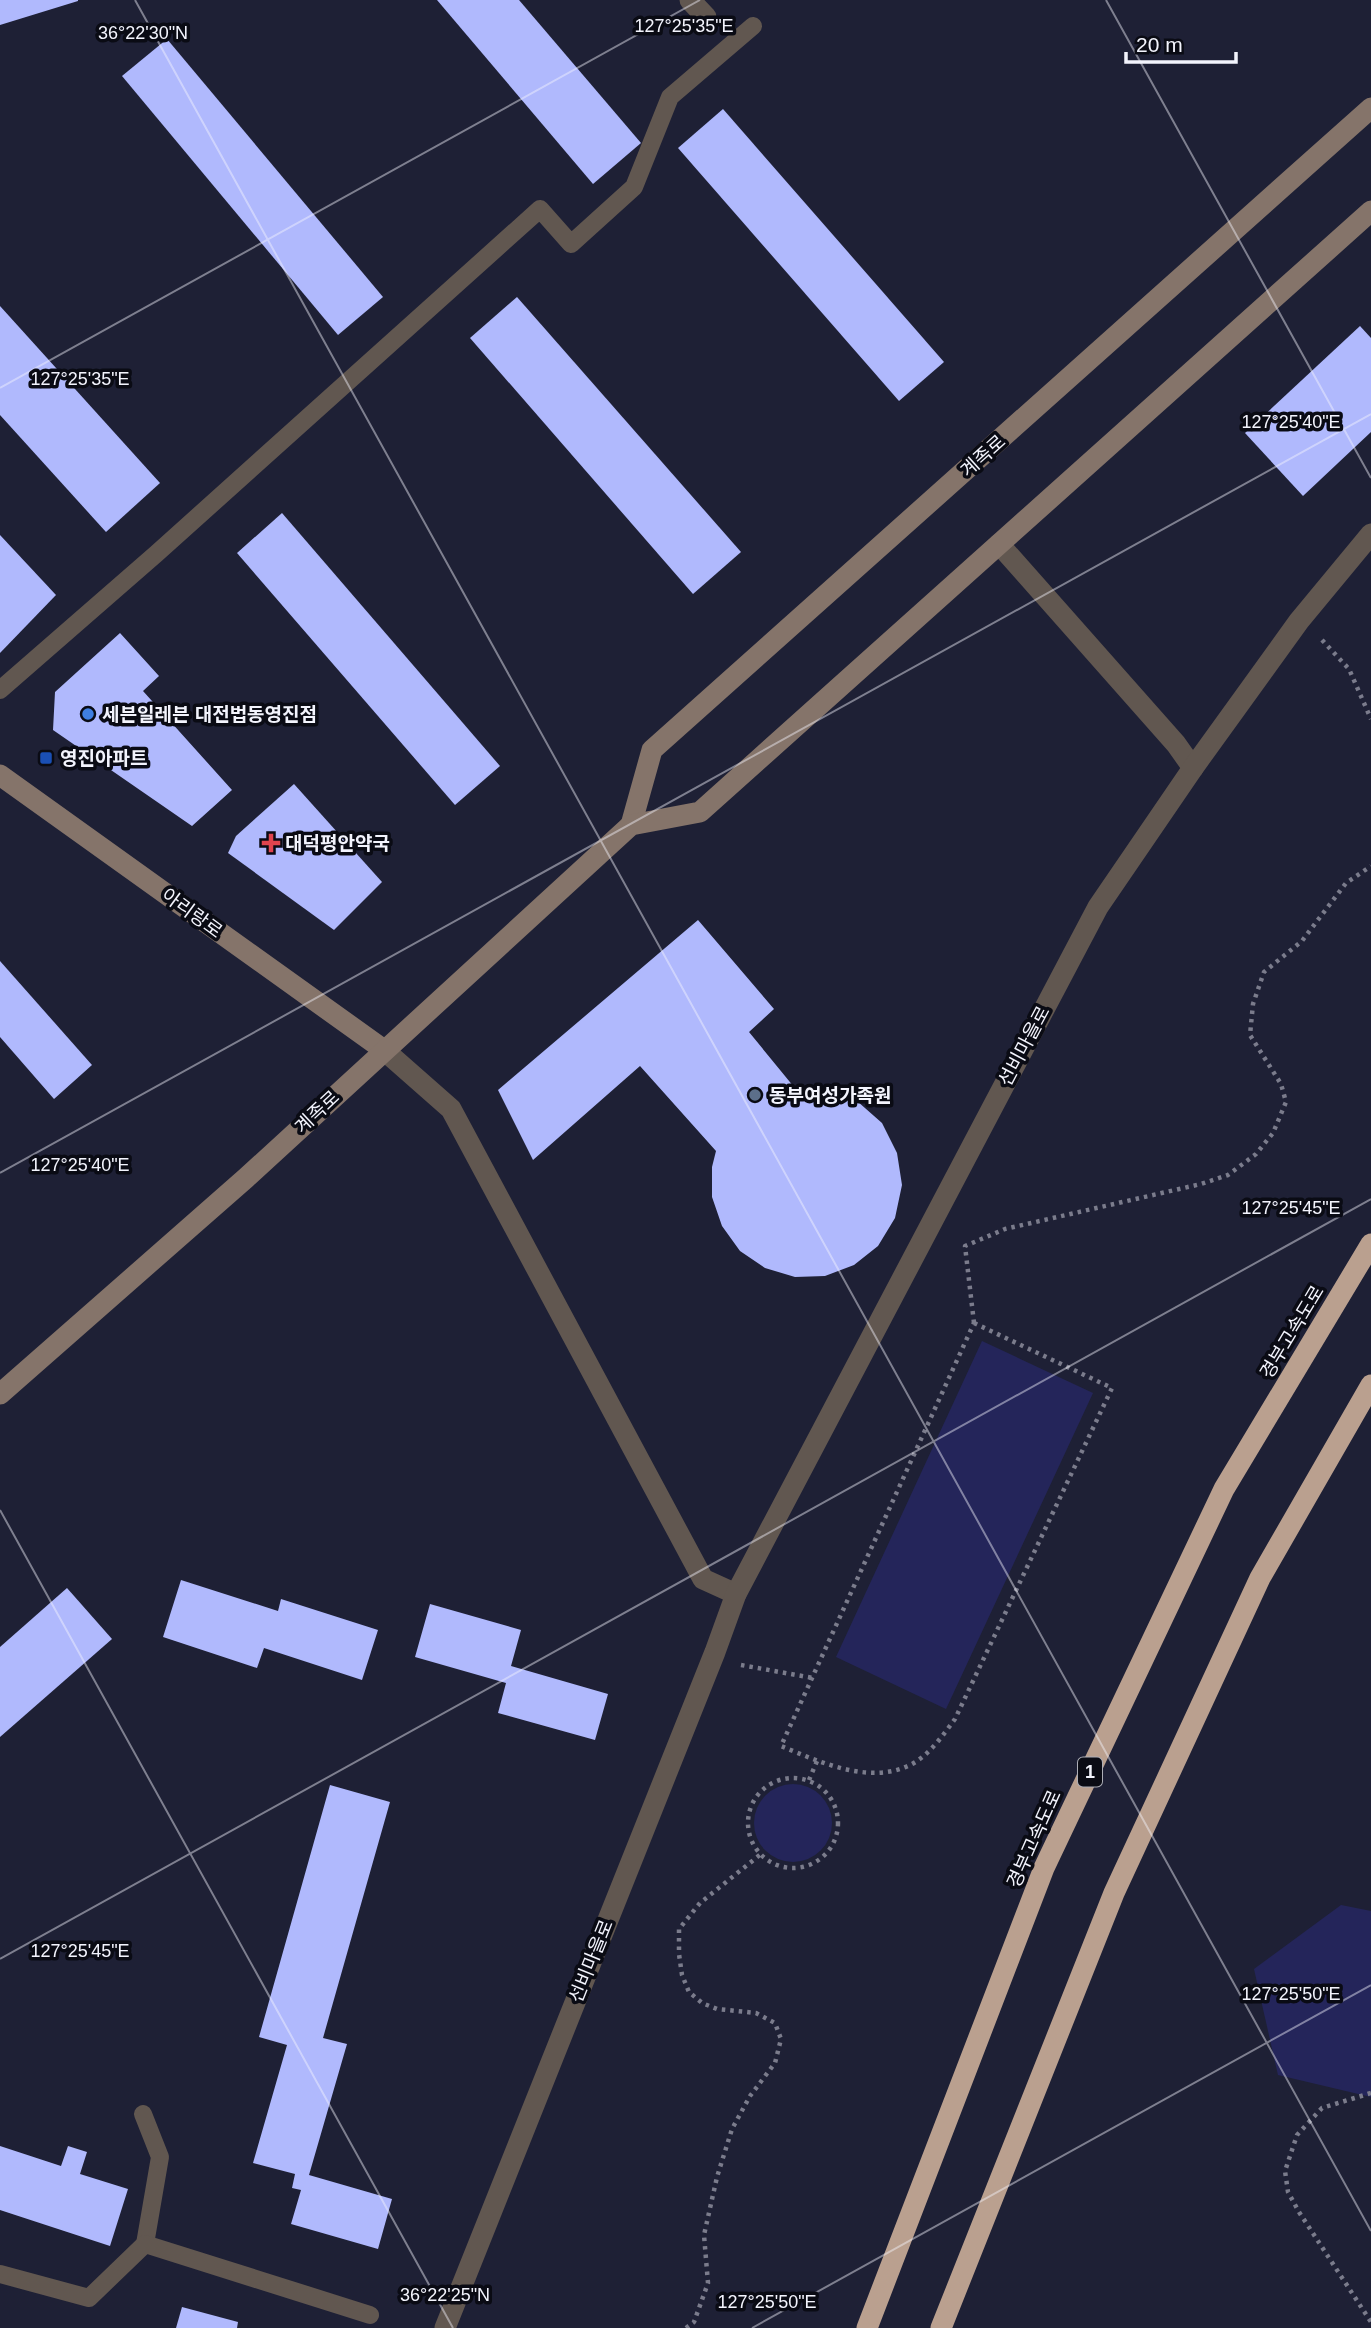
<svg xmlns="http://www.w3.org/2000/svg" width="1371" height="2328" font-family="Arial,'Noto Sans KR',sans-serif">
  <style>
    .green { fill: #24255a }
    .building { fill: #b0b9fd }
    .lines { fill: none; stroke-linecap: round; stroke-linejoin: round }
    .path { stroke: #7b7c8c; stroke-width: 4.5; stroke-dasharray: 3.5 5; stroke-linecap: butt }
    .service { stroke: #615750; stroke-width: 18 }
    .minor { stroke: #615750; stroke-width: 21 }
    .secondary { stroke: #85746a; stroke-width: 21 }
    .motorway { stroke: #baa08f; stroke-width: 21 }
    .ticks { fill: none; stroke: #f3f4fd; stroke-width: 2; stroke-opacity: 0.45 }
    .shop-dot { fill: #3f7fe0; stroke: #0a0b14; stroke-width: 2.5 }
    .transit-dot { fill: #1a4fb4; stroke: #0a0b14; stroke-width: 2.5 }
    .health-dot { fill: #e0444e; stroke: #0a0b14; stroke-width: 2.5 }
    .service-dot { fill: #5c6f8a; stroke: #0a0b14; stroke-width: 2.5 }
    .labels { text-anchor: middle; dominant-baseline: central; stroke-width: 7; stroke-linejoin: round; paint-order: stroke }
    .shield { fill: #0a0b14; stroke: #adaeb7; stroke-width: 2 }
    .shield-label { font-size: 18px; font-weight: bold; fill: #f3f4fd }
    .street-label { font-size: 19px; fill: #f3f4fd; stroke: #0a0b14 }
    .poi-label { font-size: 19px; font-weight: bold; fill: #f3f4fd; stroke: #0a0b14; text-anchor: start }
    .ticks-label { font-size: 18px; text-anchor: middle; fill: #f3f4fd; stroke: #0a0b14; stroke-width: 7; stroke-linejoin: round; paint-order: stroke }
  </style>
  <rect width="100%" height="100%" fill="#1e2035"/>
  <g class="green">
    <polygon points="982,1341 1093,1393 946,1709 836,1657"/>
    <circle cx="793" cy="1823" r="39"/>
    <polygon points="1341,1905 1371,1911 1371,2097 1278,2075 1254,1969"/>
  </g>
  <g class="building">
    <polygon points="0,0 78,0 78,1 0,25"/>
    <polygon points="437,0 519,0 641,143 593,184"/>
    <polygon points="167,39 383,297 338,335 122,76"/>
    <polygon points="723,109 944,362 899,401 678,148"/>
    <polygon points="517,297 741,552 693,594 470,338"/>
    <polygon points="0,306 160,483 106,532 0,415"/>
    <polygon points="1360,326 1371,338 1371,432 1303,496 1245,433"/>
    <polygon points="282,513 500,766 455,805 237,553"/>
    <polygon points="0,535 56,595 0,653"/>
    <polygon points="120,633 159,676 143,691 232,790 192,826 53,730 55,692"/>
    <polygon points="294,784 382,882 334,930 228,853 236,836"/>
    <polygon points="698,920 774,1009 749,1032 794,1087 827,1088 857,1101 882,1123 897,1153 902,1185 895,1218 878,1246 854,1265 825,1276 795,1277 765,1268 740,1251 722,1226 712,1197 712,1167 716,1151 640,1066 533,1160 498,1090"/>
    <polygon points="0,961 92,1065 54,1099 0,1037"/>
    <polygon points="181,1580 278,1611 281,1599 378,1630 362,1680 264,1648 257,1668 163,1637"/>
    <polygon points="67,1588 112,1639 0,1737 0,1647"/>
    <polygon points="430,1604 521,1630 511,1666 608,1694 595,1740 498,1713 506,1683 415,1657"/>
    <polygon points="330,1785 390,1802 323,2038 347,2044 309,2175 392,2199 378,2249 291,2224 301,2190 292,2188 295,2174 253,2163 287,2045 259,2037"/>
    <polygon points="0,2146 61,2166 68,2146 87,2152 80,2174 128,2189 110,2246 0,2210"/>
    <polygon points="182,2307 238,2322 237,2328 176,2328"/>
  </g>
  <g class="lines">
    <g class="path">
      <polyline points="1322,640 1349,669 1371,719"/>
      <path d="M974 1323 1112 1388 955 1719C943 1735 929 1756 910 1765 869 1785 820 1762 781 1746Z"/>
      <polyline points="974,1323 965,1246 1005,1229 1201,1184 1228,1175 1256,1154 1273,1133 1286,1102 1281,1084 1250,1035 1253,1004 1264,972 1302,941 1346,883 1371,866"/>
      <polyline points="741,1665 813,1678"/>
      <circle cx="793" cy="1823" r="45"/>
      <polyline points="809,1780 817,1761"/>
      <polyline points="1371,2093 1322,2108 1297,2135 1285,2171 1288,2192 1299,2212 1371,2322"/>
      <polyline points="686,2328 694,2322 708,2283 704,2235 717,2177 732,2129 750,2096 775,2063 781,2039 775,2023 756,2013 717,2009 702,2003 689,1992 682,1975 679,1954 679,1929 700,1903 761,1854"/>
    </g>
    <g class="service">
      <polyline points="0,690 156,554 540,209 571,244 634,187 670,97 753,26"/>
      <polyline points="143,2114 160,2157 145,2244"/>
      <polyline points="0,2274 89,2298 145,2244 370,2315"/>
    </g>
    <g class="minor">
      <polyline points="690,0 706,17"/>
      <polyline points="999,544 1176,744 1193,768"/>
      <polyline points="384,1050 451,1109 703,1579 736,1594"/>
      <polyline points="445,2328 715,1652 736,1594 1098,907 1193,768 1299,621 1371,534"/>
    </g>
    <g class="secondary">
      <polyline points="0,775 384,1050"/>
      <polyline points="631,825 652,750 1371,108"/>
      <polyline points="0,1394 246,1178 631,825 700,812 1371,211"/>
    </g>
    <g class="motorway">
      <polyline points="867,2328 1044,1868 1224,1489 1371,1244"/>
      <polyline points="941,2328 1114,1893 1260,1578 1371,1385"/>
    </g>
  </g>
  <path class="ticks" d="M135 0 1371 2231M1106 0 1371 478M0 388 700 0M0 1173 1371 414M0 1510 453 2328M0 1959 1371 1199M752 2328 1371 1985"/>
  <circle class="shop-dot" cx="88" cy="714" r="7"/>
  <rect class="transit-dot" x="39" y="751" width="14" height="14" rx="3.5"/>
  <path class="health-dot" d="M267.5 832.5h7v7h7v7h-7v7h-7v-7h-7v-7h7z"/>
  <circle class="service-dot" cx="755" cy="1095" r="7"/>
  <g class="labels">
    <rect class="shield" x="1078" y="1757.5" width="24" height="29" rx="5"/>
    <g class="shield-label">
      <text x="1090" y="1772">1</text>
    </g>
    <g class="street-label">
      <text transform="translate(983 456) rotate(-42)">계족로</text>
      <text transform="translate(192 913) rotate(36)">아리랑로</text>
      <text transform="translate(1024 1046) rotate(-62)">선비마을로</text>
      <text transform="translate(317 1112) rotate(-43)">계족로</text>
      <text transform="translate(1292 1332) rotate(-59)">경부고속도로</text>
      <text transform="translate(1034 1839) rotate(-66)">경부고속도로</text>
      <text transform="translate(591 1961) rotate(-68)">선비마을로</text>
    </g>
    <g class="poi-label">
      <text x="102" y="714">세븐일레븐 대전법동영진점</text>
      <text x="60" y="758">영진아파트</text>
      <text x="285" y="843">대덕평안약국</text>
      <text x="769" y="1095">동부여성가족원</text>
    </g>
  </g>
  <g class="ticks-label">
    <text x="684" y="32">127°25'35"E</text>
    <text x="143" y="39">36°22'30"N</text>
    <text x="80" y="385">127°25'35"E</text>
    <text x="1291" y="428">127°25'40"E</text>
    <text x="80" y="1171">127°25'40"E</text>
    <text x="1291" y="1214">127°25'45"E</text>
    <text x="80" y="1957">127°25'45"E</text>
    <text x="1291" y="2000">127°25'50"E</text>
    <text x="445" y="2301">36°22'25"N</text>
    <text x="767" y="2308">127°25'50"E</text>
  </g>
  <path d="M1126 52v10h110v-10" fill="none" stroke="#f3f4fd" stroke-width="3.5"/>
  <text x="1136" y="52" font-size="21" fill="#f3f4fd" stroke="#0a0b14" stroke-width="5" paint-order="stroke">20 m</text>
</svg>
